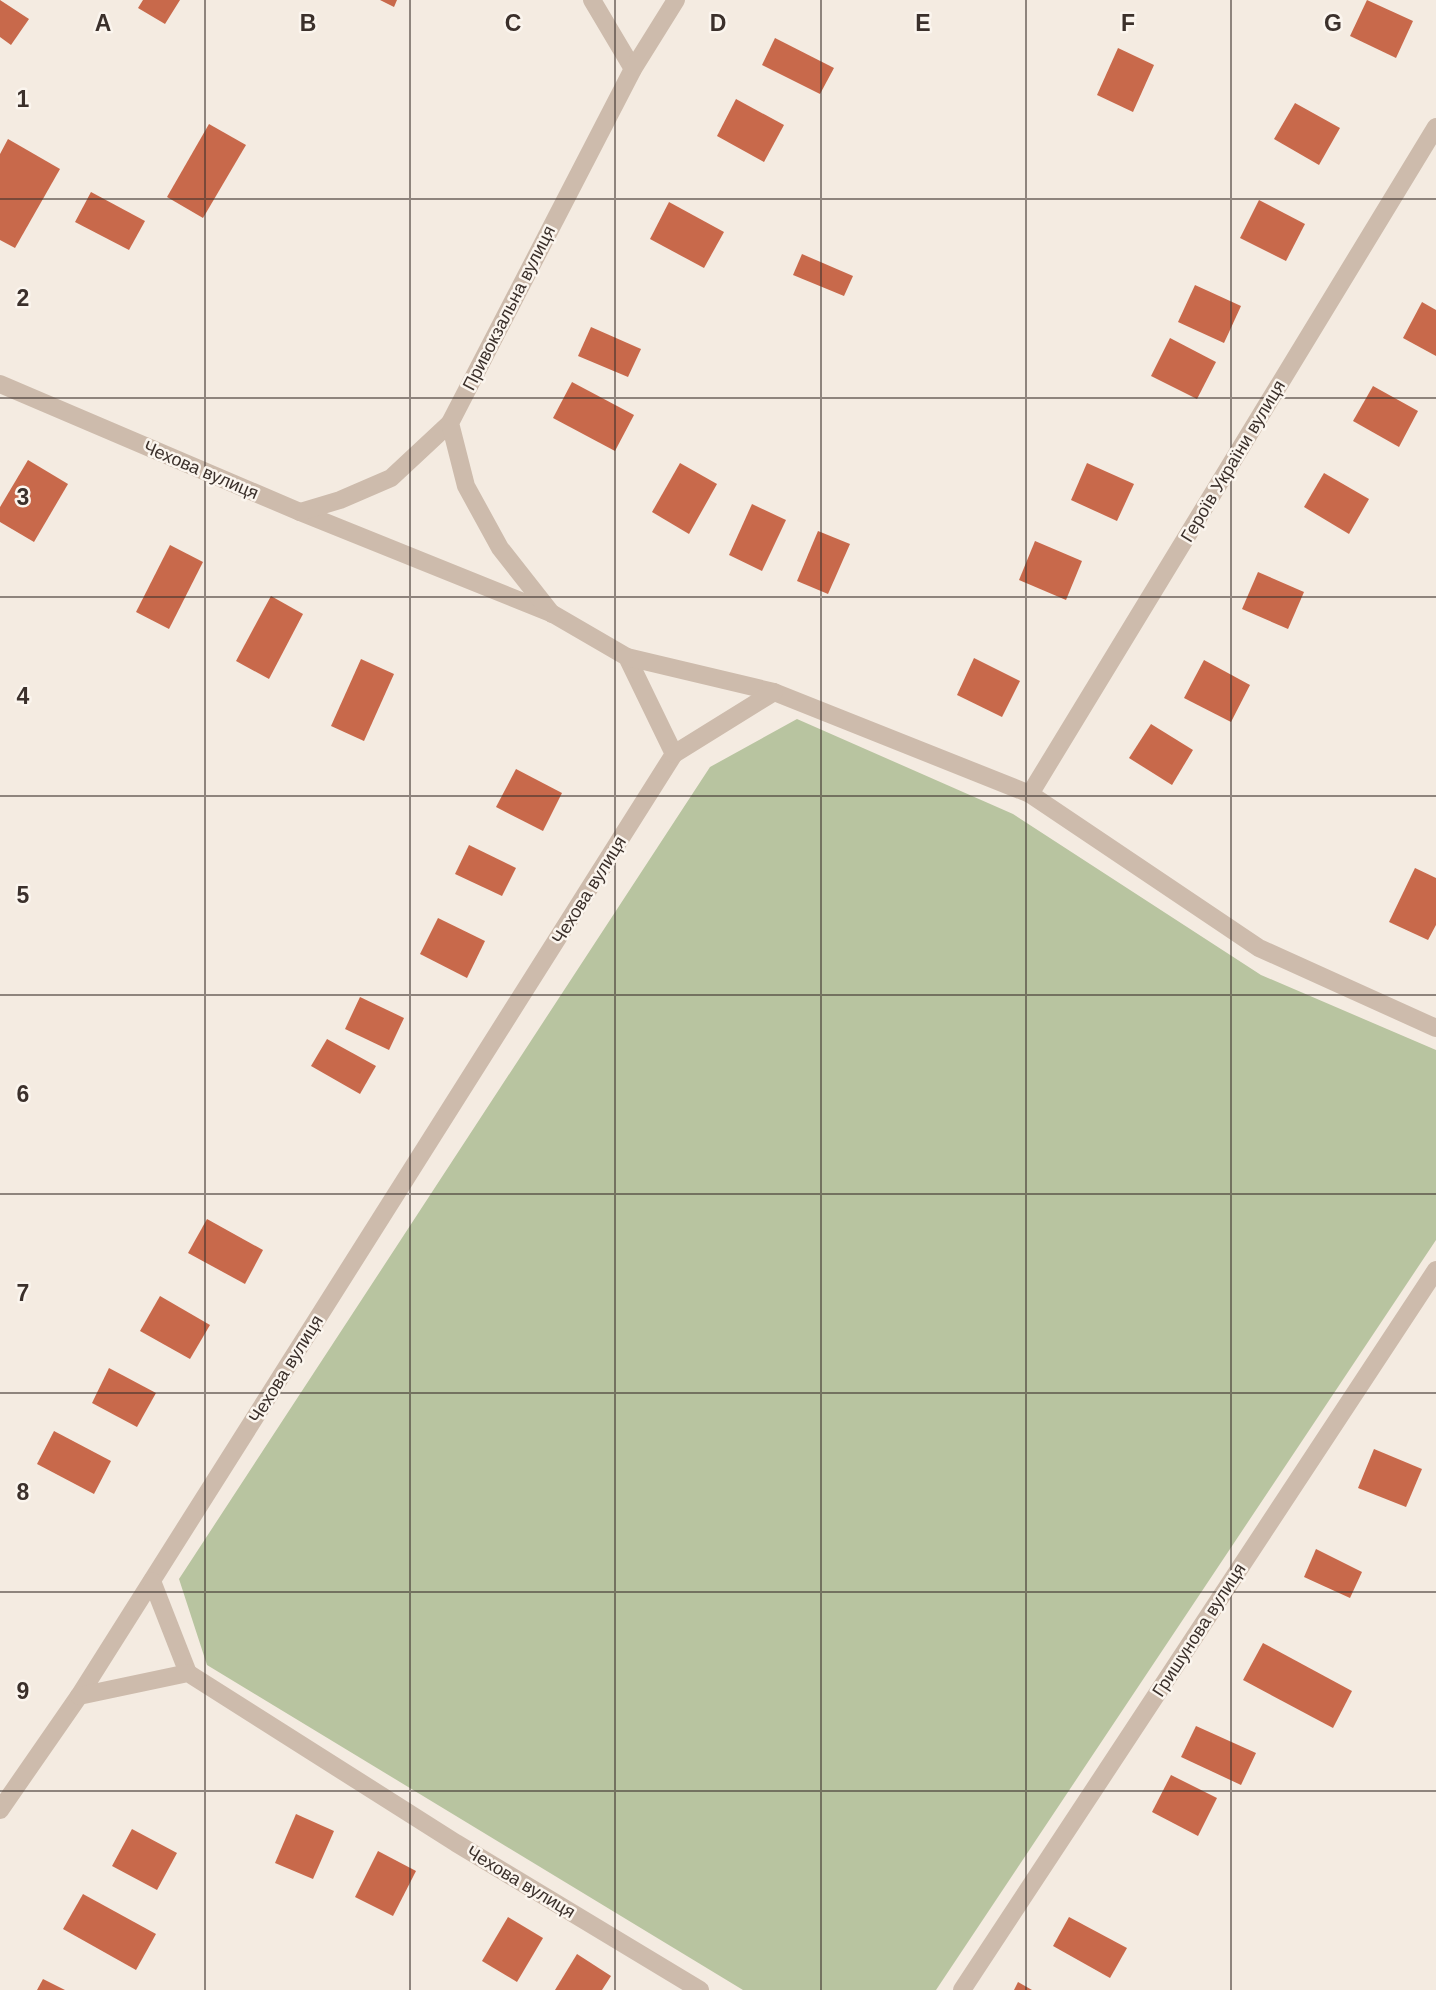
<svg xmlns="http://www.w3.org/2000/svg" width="1436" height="1990" font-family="Arial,sans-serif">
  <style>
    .green { fill: #b8c4a0 }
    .building { fill: #c8694b }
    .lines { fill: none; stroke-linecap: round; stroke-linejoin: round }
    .minor { stroke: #cdbbac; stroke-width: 18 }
    .grid { fill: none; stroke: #3b302b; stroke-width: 2; stroke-opacity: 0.55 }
    .labels { text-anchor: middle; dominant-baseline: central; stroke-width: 5; stroke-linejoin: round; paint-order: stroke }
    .street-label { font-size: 18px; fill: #3b302b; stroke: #fbf5ee }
    .grid-label { font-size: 23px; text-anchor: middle; font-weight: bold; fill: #3b302b; stroke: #fbf5ee; stroke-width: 5; stroke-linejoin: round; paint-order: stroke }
  </style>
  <rect width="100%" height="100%" fill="#f4ebe1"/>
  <polygon class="green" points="797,719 1013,814 1261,975 1436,1050 1436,1240 936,1990 743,1990 207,1665 179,1579 710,767"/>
  <g class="building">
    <polygon points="0,0 29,19 11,45 0,37"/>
    <polygon points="143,0 180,0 165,24 138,8"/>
    <polygon points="380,0 397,0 394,7"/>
    <polygon points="1367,0 1413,21 1396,58 1350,36"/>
    <polygon points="775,38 834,68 820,94 762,65"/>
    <polygon points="1118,48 1154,65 1133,112 1097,95"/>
    <polygon points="736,99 784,125 764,162 717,136"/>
    <polygon points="1295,103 1340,128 1319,165 1274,139"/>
    <polygon points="209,124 246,145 203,218 167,197"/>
    <polygon points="8,139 60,169 15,248 0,240 0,154"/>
    <polygon points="91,192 145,221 129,250 75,222"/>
    <polygon points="1259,200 1305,224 1286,261 1240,238"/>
    <polygon points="669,202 724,232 704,268 650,239"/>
    <polygon points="802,254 853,276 844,296 793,275"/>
    <polygon points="1195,285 1241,306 1224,343 1178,322"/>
    <polygon points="1422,302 1436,310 1436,356 1403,338"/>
    <polygon points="591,327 641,349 628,377 578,356"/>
    <polygon points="1170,338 1216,362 1197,399 1151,376"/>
    <polygon points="572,382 634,415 615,451 553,418"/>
    <polygon points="1373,386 1418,411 1399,447 1353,421"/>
    <polygon points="28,460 68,484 34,542 0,522 0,507"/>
    <polygon points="680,463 717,484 689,534 652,512"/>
    <polygon points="1087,463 1134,484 1117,521 1071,500"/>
    <polygon points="1324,473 1369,499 1349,534 1304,507"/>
    <polygon points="752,504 786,520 762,571 729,555"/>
    <polygon points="818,531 850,544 828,594 797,581"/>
    <polygon points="1035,541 1082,561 1066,600 1019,580"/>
    <polygon points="170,545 203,562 169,629 136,612"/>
    <polygon points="1258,572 1304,592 1288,629 1242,609"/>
    <polygon points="271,596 303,614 269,679 236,661"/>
    <polygon points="974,658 1020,681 1002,717 957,695"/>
    <polygon points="361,659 394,674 364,741 331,726"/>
    <polygon points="1204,660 1250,685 1231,722 1184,698"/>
    <polygon points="1151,724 1193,750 1172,785 1129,758"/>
    <polygon points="516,769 562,793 543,831 496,807"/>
    <polygon points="469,845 516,868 502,896 455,874"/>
    <polygon points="1415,868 1436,878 1436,925 1428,940 1389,922"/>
    <polygon points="438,918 485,941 467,978 420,954"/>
    <polygon points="360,997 404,1018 389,1050 345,1029"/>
    <polygon points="327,1039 376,1066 360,1094 311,1066"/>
    <polygon points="207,1219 263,1250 245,1284 188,1253"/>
    <polygon points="160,1296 210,1325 190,1359 140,1331"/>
    <polygon points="109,1368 156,1393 137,1427 92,1403"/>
    <polygon points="54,1431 111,1461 94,1494 37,1464"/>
    <polygon points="1374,1449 1422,1469 1406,1507 1358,1488"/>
    <polygon points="1316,1549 1362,1572 1350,1598 1304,1577"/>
    <polygon points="1263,1643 1352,1691 1333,1728 1243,1680"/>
    <polygon points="1196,1726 1256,1753 1241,1785 1181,1757"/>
    <polygon points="1171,1775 1217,1798 1198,1836 1152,1812"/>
    <polygon points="296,1814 334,1831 313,1879 275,1863"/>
    <polygon points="132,1829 177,1853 157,1890 112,1866"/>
    <polygon points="378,1851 416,1871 393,1916 355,1897"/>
    <polygon points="83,1894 156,1934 136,1970 63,1929"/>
    <polygon points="508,1917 543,1938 517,1982 482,1961"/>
    <polygon points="1069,1917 1127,1948 1110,1978 1053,1946"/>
    <polygon points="577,1954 611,1976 602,1990 555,1990"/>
    <polygon points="43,1979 65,1990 37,1990"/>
    <polygon points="1018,1982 1032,1990 1014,1990"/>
  </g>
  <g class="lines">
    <g class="minor">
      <polyline points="592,0 633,69"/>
      <polyline points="0,384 300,512 553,614 627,657 674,754 79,1696 0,1810"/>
      <polyline points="300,512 340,500 391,478 450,423"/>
      <polyline points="552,614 500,548 466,486 450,423 633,69 676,0"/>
      <polyline points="627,657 774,692 1030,794 1259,948 1436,1028"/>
      <polyline points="674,754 774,692"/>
      <polyline points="1030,794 1436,127"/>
      <polyline points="152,1581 188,1673"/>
      <polyline points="79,1696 188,1673 456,1843 700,1990"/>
      <polyline points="962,1990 1436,1270"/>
    </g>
  </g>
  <path class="grid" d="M205 0V1990M410 0V1990M615 0V1990M821 0V1990M1026 0V1990M1231 0V1990M0 199H1436M0 398H1436M0 597H1436M0 796H1436M0 995H1436M0 1194H1436M0 1393H1436M0 1592H1436M0 1791H1436"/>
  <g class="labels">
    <g class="street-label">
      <text transform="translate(509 308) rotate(-63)">Привокзальна вулиця</text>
      <text transform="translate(1233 461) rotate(-59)">Героїв України вулиця</text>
      <text transform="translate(201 470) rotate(23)">Чехова вулиця</text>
      <text transform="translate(589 890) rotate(-58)">Чехова вулиця</text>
      <text transform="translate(286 1369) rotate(-58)">Чехова вулиця</text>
      <text transform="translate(1199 1630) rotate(-57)">Гришунова вулиця</text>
      <text transform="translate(521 1882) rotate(31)">Чехова вулиця</text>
    </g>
  </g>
  <g class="grid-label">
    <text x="103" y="31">A</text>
    <text x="308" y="31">B</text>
    <text x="513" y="31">C</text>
    <text x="718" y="31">D</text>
    <text x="923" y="31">E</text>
    <text x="1128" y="31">F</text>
    <text x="1333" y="31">G</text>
    <text x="23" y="107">1</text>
    <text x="23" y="306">2</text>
    <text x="23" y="505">3</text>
    <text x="23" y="704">4</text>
    <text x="23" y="903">5</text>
    <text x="23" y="1102">6</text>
    <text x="23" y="1301">7</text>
    <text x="23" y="1500">8</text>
    <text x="23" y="1699">9</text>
  </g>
</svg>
